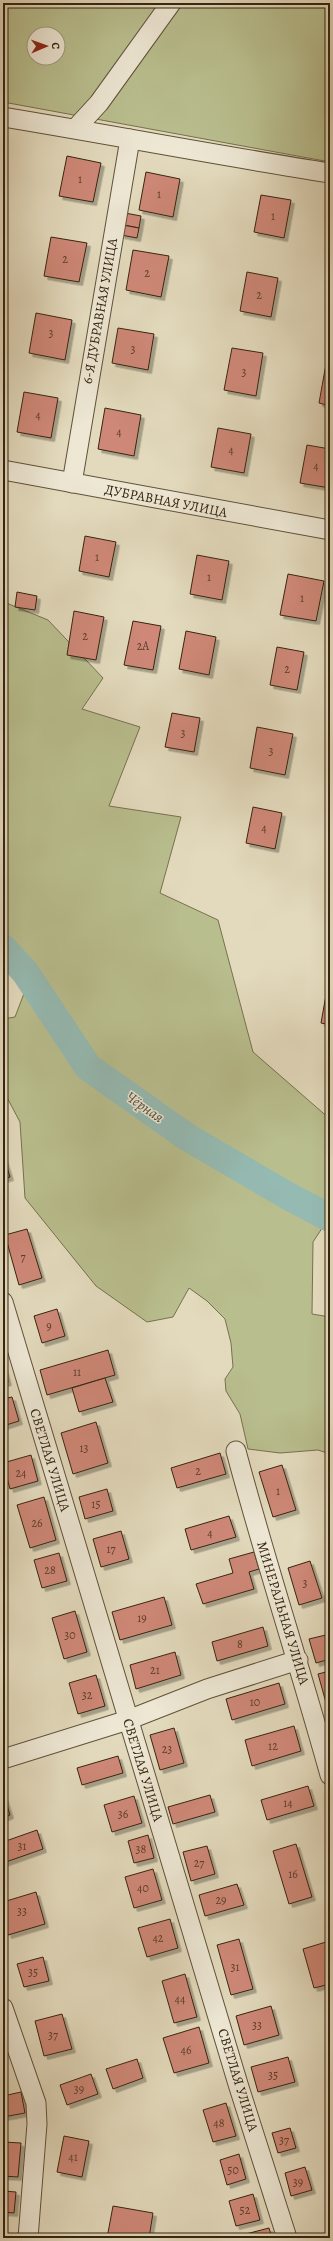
<svg xmlns="http://www.w3.org/2000/svg" width="333" height="2241" font-family="Alegreya,serif">
  <style>
    .green { fill: #b9be8e; stroke: #77714e; fill-rule: evenodd }
    .lines { fill: none; stroke-linecap: round; stroke-linejoin: round }
    .river { stroke: #95bab2; stroke-width: 28 }
    .building { fill: #cf8878; stroke: #35240f; filter: url(#shadow) }
    .minor-casing { stroke: #60523a; stroke-width: 21 }
    .minor { stroke: #ede7d4; stroke-width: 19 }
    .labels { text-anchor: middle; dominant-baseline: central; stroke-width: 3; stroke-linejoin: round; paint-order: stroke }
    .number-label { font-size: 12px; fill: #5c3d29 }
    .street-label { font-size: 14px; fill: #35240f; stroke: #ede7d4 }
    .water-label { font-size: 15px; font-style: italic; fill: #525140; stroke: #ede7d4 }
  </style>
  <defs>
    <filter id="shadow"><feDropShadow dx="3.5" dy="3.5" stdDeviation="0" flood-color="#0004"/></filter>
  </defs>
  <rect width="100%" height="100%" fill="#e3dabd"/>
  <filter id="stains"><feTurbulence type="fractalNoise" baseFrequency=".005" numOctaves="4"/><feColorMatrix values="0 0 0 0 .2 0 0 0 0 .09 0 0 0 0 .02 0 0 0 .5 -.17"/></filter>
  <radialGradient id="worn" r=".72"><stop offset=".6" stop-color="#630" stop-opacity="0"/><stop offset="1" stop-color="#630" stop-opacity=".3"/></radialGradient>
  <g class="green">
    <path d="M3 3H330V162L3 102ZM34 34H58V58H34Z"/>
    <polygon points="4,602 48,620 103,678 82,709 140,727 109,806 181,817 160,893 218,920 253,1052 330,1119 330,1216 313,1242 312,1314 330,1317 330,1454 318,1450 280,1453 248,1449 240,1414 226,1391 225,1379 233,1367 231,1343 225,1319 207,1301 189,1288 173,1317 147,1322 96,1286 25,1198 20,1122 3,1090 3,1019 15,1017 28,983 3,967"/>
  </g>
  <g class="lines">
    <polyline class="river" points="3,948 25,972 88,1067 187,1137 288,1196 330,1218"/>
  </g>
  <g class="building">
    <polygon points="67,156 101,163 93,202 59,196"/>
    <polygon points="146,172 180,179 173,217 139,210"/>
    <polygon points="261,195 291,200 284,238 254,232"/>
    <polygon points="125,213 141,216 139,228 123,225"/>
    <polygon points="123,225 139,228 137,238 121,235"/>
    <polygon points="51,237 87,243 79,282 44,276"/>
    <polygon points="133,250 169,256 161,297 126,290"/>
    <polygon points="247,272 278,278 271,317 240,311"/>
    <polygon points="330,303 330,326 326,326"/>
    <polygon points="36,313 72,320 65,360 29,353"/>
    <polygon points="118,328 154,334 148,370 112,363"/>
    <polygon points="232,348 263,353 256,396 224,390"/>
    <polygon points="326,364 330,365 330,406 319,403"/>
    <polygon points="24,392 58,398 51,438 17,432"/>
    <polygon points="105,408 141,415 134,456 98,449"/>
    <polygon points="218,428 251,434 244,473 211,467"/>
    <polygon points="307,445 330,449 330,488 300,483"/>
    <polygon points="85,536 116,542 109,577 79,571"/>
    <polygon points="197,555 229,561 222,600 190,594"/>
    <polygon points="288,574 324,581 316,621 280,615"/>
    <polygon points="17,592 37,596 35,610 15,607"/>
    <polygon points="74,611 104,617 96,660 67,655"/>
    <polygon points="133,621 161,626 153,670 124,665"/>
    <polygon points="186,631 216,637 209,675 179,669"/>
    <polygon points="277,647 304,652 297,690 270,685"/>
    <polygon points="172,713 200,718 194,752 165,747"/>
    <polygon points="257,727 293,734 285,775 250,768"/>
    <polygon points="253,807 282,813 275,849 246,843"/>
    <polygon points="328,984 330,984 330,1025 321,1023"/>
    <polygon points="3,1155 10,1177 3,1179"/>
    <polygon points="27,1229 42,1278 19,1285 5,1235"/>
    <polygon points="57,1309 65,1336 42,1343 34,1316"/>
    <polygon points="108,1350 115,1375 47,1395 40,1370"/>
    <polygon points="3,1364 8,1382 3,1383"/>
    <polygon points="105,1378 113,1402 79,1412 72,1388"/>
    <polygon points="12,1397 19,1421 3,1426 3,1399"/>
    <polygon points="96,1422 108,1463 73,1474 61,1433"/>
    <polygon points="220,1453 226,1474 177,1488 171,1468"/>
    <polygon points="31,1455 38,1481 10,1489 3,1463"/>
    <polygon points="282,1465 296,1510 273,1517 259,1472"/>
    <polygon points="107,1489 113,1511 85,1519 79,1497"/>
    <polygon points="44,1497 56,1540 30,1548 17,1505"/>
    <polygon points="229,1516 236,1537 191,1550 185,1529"/>
    <polygon points="121,1531 129,1559 101,1567 93,1539"/>
    <polygon points="254,1552 259,1569 249,1572 254,1589 203,1604 196,1584 233,1573 229,1559"/>
    <polygon points="59,1553 67,1581 42,1588 34,1560"/>
    <polygon points="310,1561 322,1598 299,1605 288,1568"/>
    <polygon points="164,1597 172,1625 120,1640 112,1612"/>
    <polygon points="75,1611 87,1652 64,1659 52,1618"/>
    <polygon points="263,1627 268,1646 217,1661 212,1642"/>
    <polygon points="330,1634 330,1659 316,1663 309,1639"/>
    <polygon points="175,1652 181,1675 136,1689 130,1665"/>
    <polygon points="330,1671 330,1717 318,1674"/>
    <polygon points="96,1675 105,1706 78,1714 69,1683"/>
    <polygon points="279,1683 285,1704 232,1720 226,1699"/>
    <polygon points="294,1726 301,1751 252,1766 245,1740"/>
    <polygon points="174,1728 184,1763 160,1770 150,1735"/>
    <polygon points="118,1756 123,1773 82,1785 77,1768"/>
    <polygon points="308,1786 314,1806 267,1820 261,1800"/>
    <polygon points="3,1793 10,1815 3,1818"/>
    <polygon points="210,1795 215,1812 173,1824 168,1807"/>
    <polygon points="134,1796 142,1823 112,1832 104,1805"/>
    <polygon points="37,1830 43,1849 3,1863 3,1842"/>
    <polygon points="148,1835 154,1858 134,1863 128,1841"/>
    <polygon points="296,1844 312,1897 289,1904 273,1851"/>
    <polygon points="207,1846 215,1874 191,1881 183,1852"/>
    <polygon points="153,1869 162,1900 134,1908 125,1877"/>
    <polygon points="237,1884 244,1905 205,1916 199,1895"/>
    <polygon points="36,1892 45,1924 8,1935 3,1920 3,1902"/>
    <polygon points="170,1919 178,1948 147,1957 138,1928"/>
    <polygon points="239,1939 253,1989 231,1995 217,1945"/>
    <polygon points="326,1942 330,1955 330,1984 314,1988 303,1949"/>
    <polygon points="43,1957 49,1981 24,1987 17,1964"/>
    <polygon points="185,1974 197,2017 174,2023 162,1981"/>
    <polygon points="271,2006 279,2035 244,2045 236,2016"/>
    <polygon points="62,2014 72,2049 44,2056 35,2021"/>
    <polygon points="199,2027 209,2063 174,2073 163,2038"/>
    <polygon points="330,2029 330,2044 326,2030"/>
    <polygon points="288,2057 295,2082 258,2092 251,2067"/>
    <polygon points="137,2059 143,2078 113,2089 106,2069"/>
    <polygon points="91,2074 98,2094 67,2105 60,2085"/>
    <polygon points="21,2092 25,2113 3,2117 3,2096"/>
    <polygon points="226,2103 236,2136 213,2142 203,2110"/>
    <polygon points="290,2128 296,2148 278,2153 272,2133"/>
    <polygon points="64,2136 89,2141 82,2177 57,2172"/>
    <polygon points="3,2142 21,2143 18,2177 3,2176"/>
    <polygon points="239,2154 246,2179 227,2185 220,2160"/>
    <polygon points="305,2167 312,2190 291,2196 285,2173"/>
    <polygon points="3,2191 16,2192 14,2213 3,2212"/>
    <polygon points="253,2194 260,2220 236,2226 229,2201"/>
    <polygon points="113,2206 153,2213 149,2238 107,2238"/>
    <polygon points="269,2228 272,2238 247,2238 246,2234"/>
  </g>
  <g class="lines">
    <g class="minor-casing">
      <g id="minor">
        <path d="M3 117C112 135 221 156 330 173"/>
        <polyline points="76,128 99,103 171,3"/>
        <polyline points="3,470 330,530"/>
        <polyline points="72,483 130,139"/>
        <polyline points="3,1302 238,2084 287,2238"/>
        <path d="M236 1451C265 1560 300 1667 330 1775"/>
        <polyline points="3,1759 128,1720 207,1689 298,1660"/>
        <polyline points="3,2008 36,2103 37,2124 28,2238"/>
      </g>
    </g>
    <use href="#minor" class="minor"/>
  </g>
  <g class="labels">
    <g class="number-label">
      <text x="80" y="179">1</text>
      <text x="159" y="194">1</text>
      <text x="273" y="216">1</text>
      <text x="65" y="259">2</text>
      <text x="147" y="273">2</text>
      <text x="259" y="295">2</text>
      <text x="51" y="333">3</text>
      <text x="133" y="349">3</text>
      <text x="244" y="372">3</text>
      <text x="38" y="415">4</text>
      <text x="119" y="432">4</text>
      <text x="231" y="450">4</text>
      <text x="316" y="466">4</text>
      <text x="97" y="557">1</text>
      <text x="209" y="577">1</text>
      <text x="302" y="598">1</text>
      <text x="85" y="636">2</text>
      <text x="143" y="646">2А</text>
      <text x="287" y="669">2</text>
      <text x="183" y="733">3</text>
      <text x="271" y="751">3</text>
      <text x="264" y="828">4</text>
      <text x="23" y="1257">7</text>
      <text x="49" y="1326">9</text>
      <text x="77" y="1372">11</text>
      <text x="84" y="1448">13</text>
      <text x="198" y="1471">2</text>
      <text x="21" y="1473">24</text>
      <text x="278" y="1491">1</text>
      <text x="96" y="1504">15</text>
      <text x="37" y="1523">26</text>
      <text x="210" y="1533">4</text>
      <text x="111" y="1549">17</text>
      <text x="50" y="1570">28</text>
      <text x="305" y="1583">3</text>
      <text x="142" y="1618">19</text>
      <text x="70" y="1635">30</text>
      <text x="240" y="1644">8</text>
      <text x="155" y="1670">21</text>
      <text x="87" y="1695">32</text>
      <text x="255" y="1702">10</text>
      <text x="273" y="1746">12</text>
      <text x="167" y="1749">23</text>
      <text x="288" y="1803">14</text>
      <text x="123" y="1814">36</text>
      <text x="22" y="1846">31</text>
      <text x="141" y="1849">38</text>
      <text x="199" y="1863">27</text>
      <text x="293" y="1874">16</text>
      <text x="143" y="1888">40</text>
      <text x="221" y="1900">29</text>
      <text x="22" y="1911">33</text>
      <text x="158" y="1938">42</text>
      <text x="235" y="1967">31</text>
      <text x="33" y="1972">35</text>
      <text x="180" y="1999">44</text>
      <text x="257" y="2025">33</text>
      <text x="53" y="2035">37</text>
      <text x="186" y="2050">46</text>
      <text x="273" y="2075">35</text>
      <text x="79" y="2089">39</text>
      <text x="219" y="2123">48</text>
      <text x="284" y="2140">37</text>
      <text x="73" y="2157">41</text>
      <text x="233" y="2170">50</text>
      <text x="298" y="2182">39</text>
      <text x="245" y="2210">52</text>
    </g>
    <g class="street-label">
      <text transform="translate(100 311) rotate(-80)">6-Я ДУБРАВНАЯ УЛИЦА</text>
      <text transform="translate(166 501) rotate(11)">ДУБРАВНАЯ УЛИЦА</text>
      <text transform="translate(50 1460) rotate(73)">СВЕТЛАЯ УЛИЦА</text>
      <text transform="translate(283 1613) rotate(73)">МИНЕРАЛЬНАЯ УЛИЦА</text>
      <text transform="translate(143 1770) rotate(73)">СВЕТЛАЯ УЛИЦА</text>
      <text transform="translate(238 2080) rotate(73)">СВЕТЛАЯ УЛИЦА</text>
    </g>
    <g class="water-label">
      <text transform="translate(145 1107) rotate(35)">Чёрная</text>
    </g>
  </g>
  <rect width="333" height="2241" fill="none" stroke="#e3dabd" stroke-width="16"/>
  <rect x="4" y="4" width="325" height="2233" fill="none" stroke="#35240f" stroke-width="2"/>
  <rect x="8" y="8" width="317" height="2225" fill="none" stroke="#35240f"/>
  <g transform="translate(46 46) rotate(88)"><circle r="19" fill="#ede7d4" stroke="#a39985"/>
  <path d="M0-3L7 15L0 10L-7 15Z" fill="#8f2418"/>
  <text y="-6" font-size="11" font-weight="bold" text-anchor="middle" fill="#35240f">С</text>
  </g>
  <rect width="100%" height="100%" filter="url(#stains)"/>
  <rect width="100%" height="100%" fill="url(#worn)"/>
</svg>
